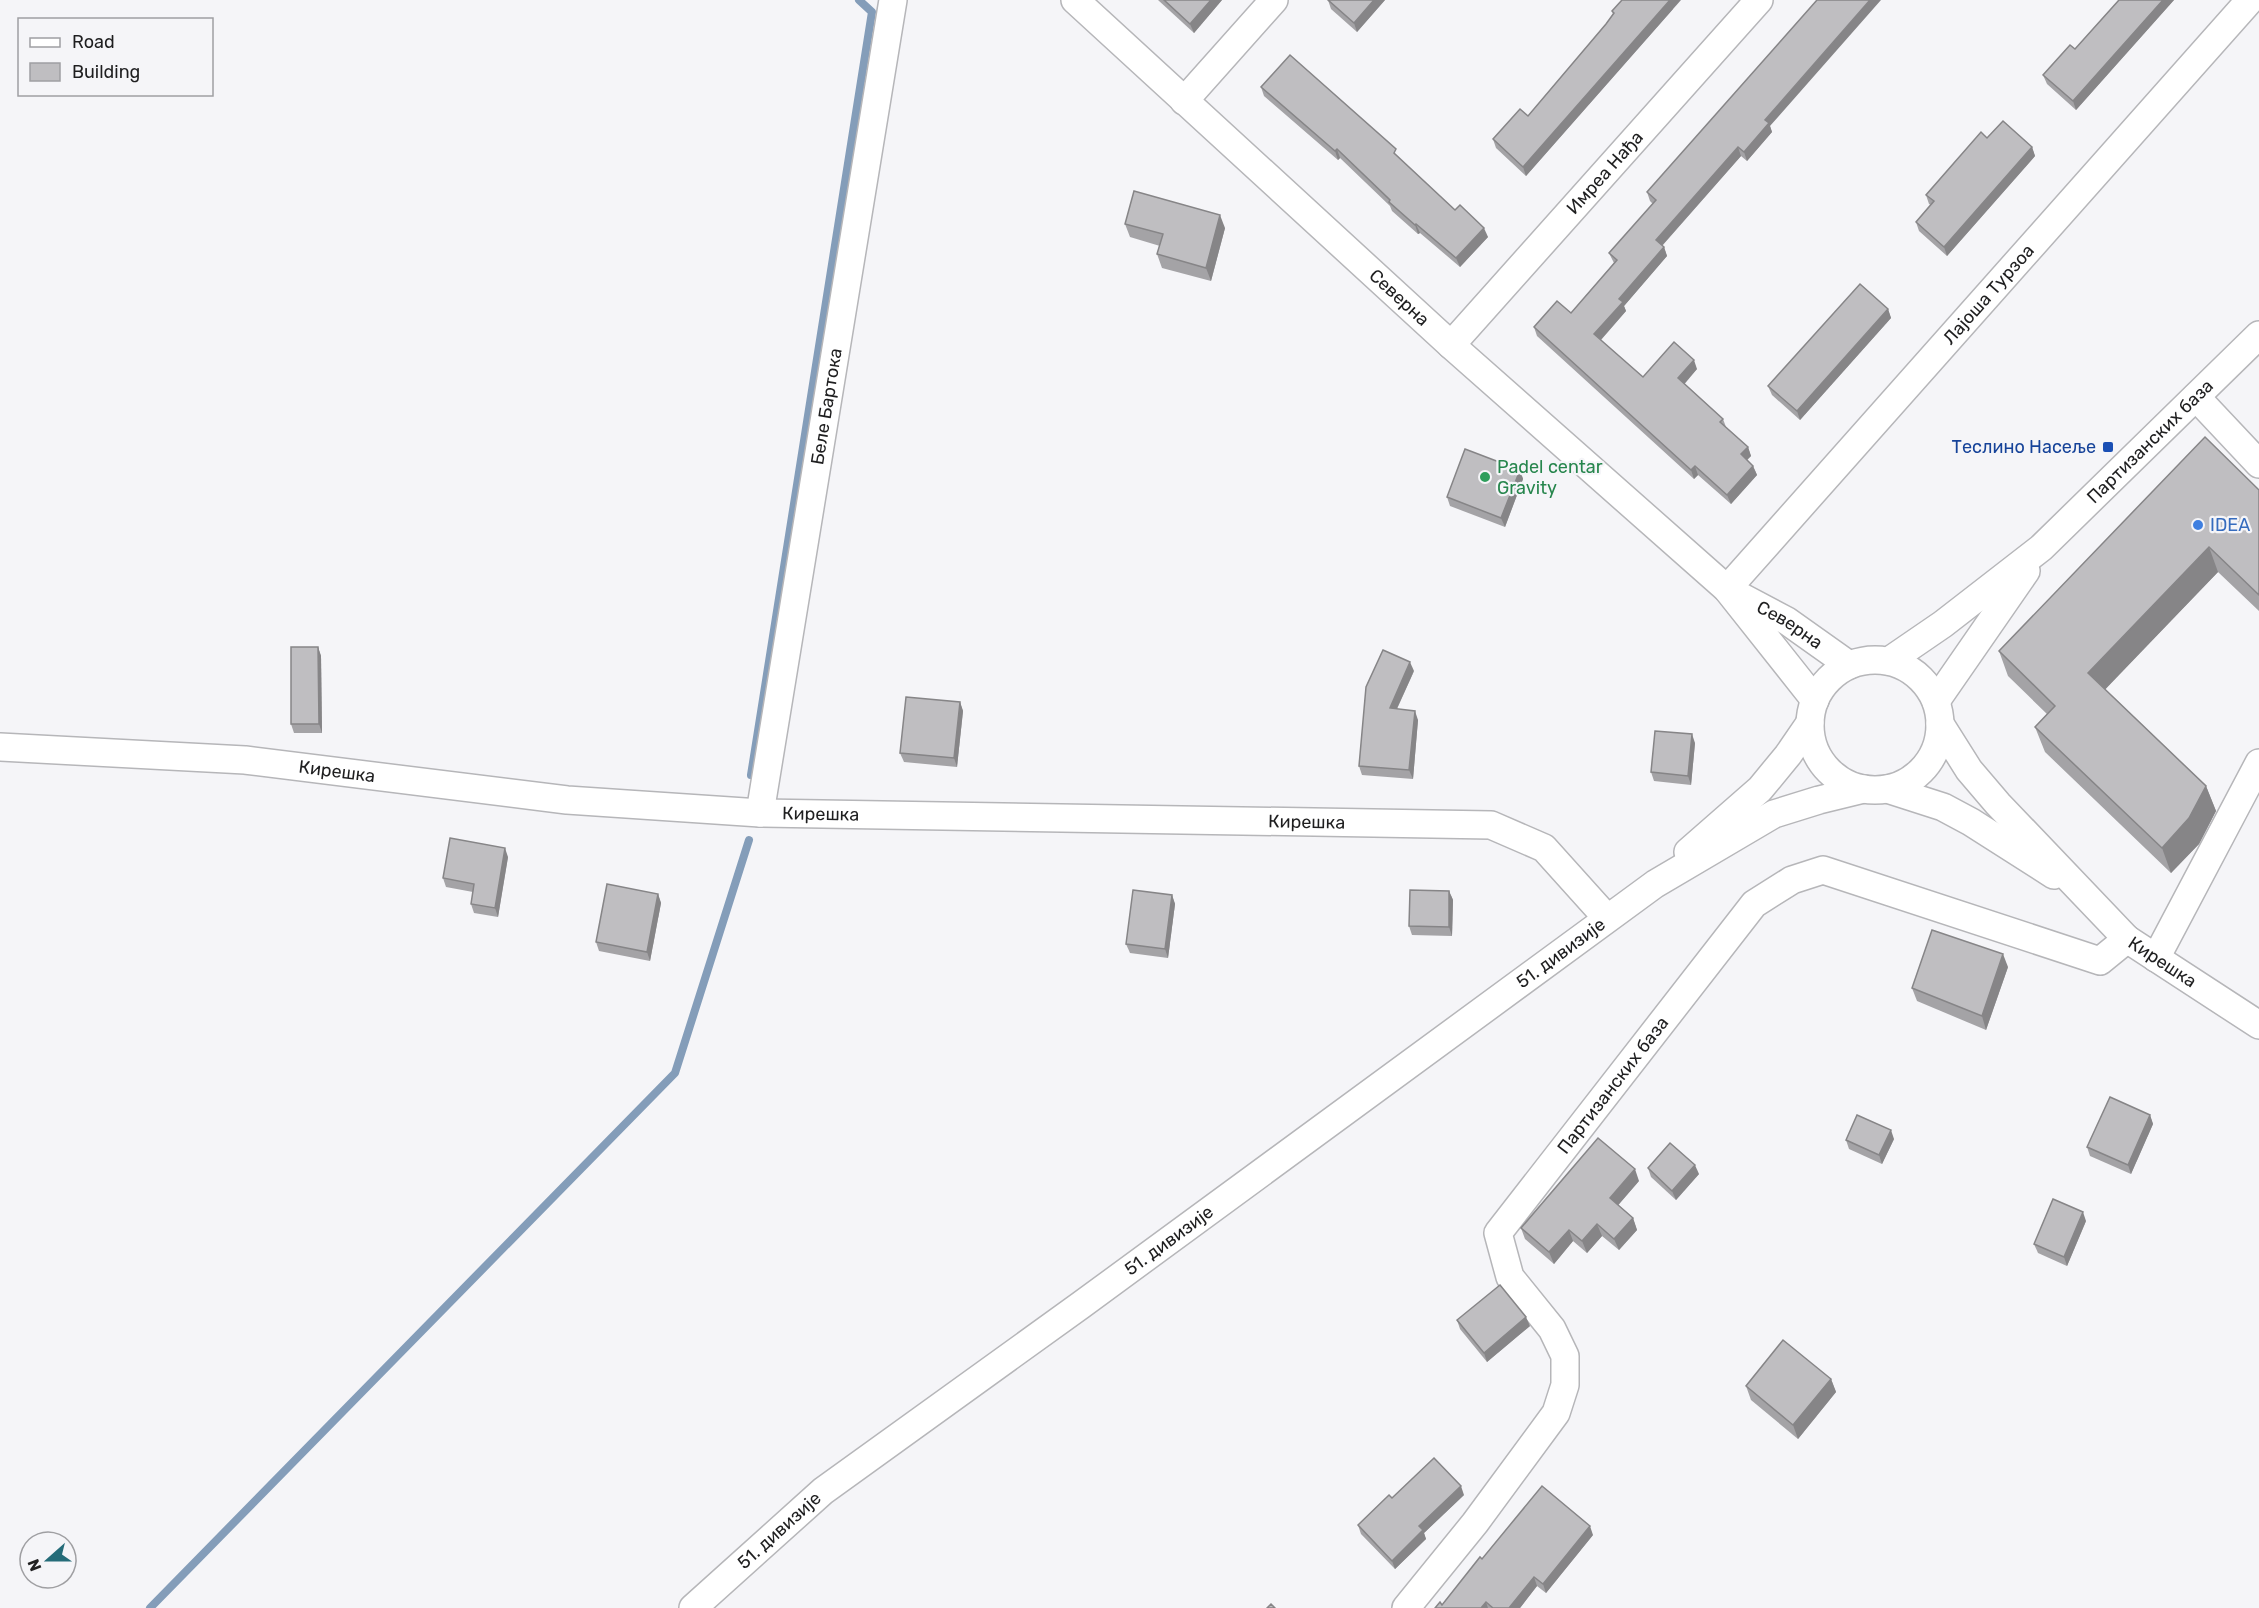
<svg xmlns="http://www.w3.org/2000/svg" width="2259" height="1608" font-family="Rubik,sans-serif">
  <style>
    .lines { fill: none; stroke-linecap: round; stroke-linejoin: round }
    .stream { stroke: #849db9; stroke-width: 8 }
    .minor-casing { stroke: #b6b6b9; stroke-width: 30 }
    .minor { stroke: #fff; stroke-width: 27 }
    .wall { fill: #a4a3a6 }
    .shaded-wall { fill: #868587 }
    .building { fill: #bfbec1; stroke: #868587; stroke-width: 1.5 }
    .transit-dot { fill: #1a4fb4; stroke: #f5f5f8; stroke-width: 2 }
    .leisure-dot { fill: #2e9e5b; stroke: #f5f5f8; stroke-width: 2 }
    .shop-dot { fill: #3f7fe0; stroke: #f5f5f8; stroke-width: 2 }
    .labels { text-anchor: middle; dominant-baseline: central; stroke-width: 4.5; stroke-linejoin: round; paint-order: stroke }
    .street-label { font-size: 18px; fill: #1f1f20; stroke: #f5f5f8 }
    .transit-label { font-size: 18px; fill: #164399; stroke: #f5f5f8; text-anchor: end }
    .leisure-label { font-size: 18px; fill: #27864d; stroke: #f5f5f8; text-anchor: start }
    .shop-label { font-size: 18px; fill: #366cbe; stroke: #f5f5f8; text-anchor: start }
  </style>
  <rect width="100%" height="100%" fill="#f5f5f8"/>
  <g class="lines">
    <g class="stream">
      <polyline points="751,775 872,12 859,0"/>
      <polyline points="150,1608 675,1073 749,840"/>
    </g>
    <g class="minor-casing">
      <g id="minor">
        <path id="s1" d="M1075 0 1451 345 1727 589 1815 700"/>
        <polyline points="1184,101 1274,0"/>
        <path id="s2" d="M1451 345 1759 0"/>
        <polyline points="2196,397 2259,464"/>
        <path id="s3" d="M1727 589 2250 0"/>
        <path id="s4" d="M1736 594 1787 621 1849 665"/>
        <circle cx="1875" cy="725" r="65"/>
        <path id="s5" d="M1889 661 1943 624 2041 548 2259 335"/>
        <polyline points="1936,701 2026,571"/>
        <path id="s6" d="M1940 724 1969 770 1998 804 2127 939 2259 1025"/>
        <path id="s7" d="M0 747 245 760 567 800 760 813 1491 825 1544 848 1607 918"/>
        <polyline points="1887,789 1943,807 1971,822 2054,875"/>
        <path id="s8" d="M760 813 893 0"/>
        <polyline points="1688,852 1760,789 1788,755 1810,723"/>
        <polyline points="2156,958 2259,763"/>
        <path id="s9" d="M693 1608 823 1491 1081 1305 1655 884 1774 814 1819 800 1864 789"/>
        <path id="s10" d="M1406 1608 1475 1523 1556 1413 1565 1385V1356L1552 1329 1510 1277 1498 1233 1754 904 1792 880 1823 870 2100 961 2127 939"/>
      </g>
    </g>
    <use href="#minor" class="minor"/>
  </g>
  <g class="wall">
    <polygon points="1158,0 1222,0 1194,33"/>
    <polygon points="1328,0 1385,0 1357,32 1331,9"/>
    <polygon points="2119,0 2174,0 2076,110 2047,84 2043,75 2075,49"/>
    <polygon points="1673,9 1526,176 1496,148 1493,139 1528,116 1606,24 1613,14 1612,11"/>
    <polygon points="1261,87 1399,158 1455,210 1488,237 1460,267 1420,233 1418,234 1392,211 1390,206 1340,158 1338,160 1264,96"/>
    <polygon points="1770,126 1772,132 1747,161 1741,156 1662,246 1664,247 1667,256 1624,306 1626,311 1601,340 1643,377 1697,369 1684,383 1723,419 1726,427 1748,447 1751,456 1747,460 1753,466 1757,475 1731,504 1698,475 1694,479 1537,336 1534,327 1571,313 1614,263 1609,253 1653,204 1650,201 1647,192"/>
    <polygon points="1987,138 2032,147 2035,156 1947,256 1919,231 1916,222 1931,205 1929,204 1926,195"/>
    <polygon points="1125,224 1225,228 1211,281 1162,268 1157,254 1160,246 1130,237"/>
    <polygon points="1888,309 1891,318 1800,420 1772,395 1768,386"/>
    <polygon points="1520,470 1523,479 1505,527 1450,506 1447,497"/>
    <polygon points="2259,490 2259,611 2218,572 2105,689 2206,786 2216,811 2199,844 2171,873 2045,752 2035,727 2047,714 2008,676 1999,651"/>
    <polygon points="318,647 321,656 322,733 294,733 291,724"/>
    <polygon points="1414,671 1397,709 1418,720 1413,779 1362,775 1359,766"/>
    <polygon points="960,702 963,711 957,767 904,762 900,753"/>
    <polygon points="1695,743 1691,785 1654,781 1651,772"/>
    <polygon points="508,857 498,917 474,913 471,904 473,892 446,887 443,878"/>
    <polygon points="1449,891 1453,900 1452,936 1412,935 1409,926"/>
    <polygon points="658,894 661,903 650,961 599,951 596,942"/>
    <polygon points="1172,895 1175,904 1168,958 1130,953 1126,944"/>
    <polygon points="2008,967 1986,1030 1917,1001 1912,988"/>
    <polygon points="2150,1115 2153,1124 2131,1174 2090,1156 2087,1147"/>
    <polygon points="1894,1139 1882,1164 1849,1149 1846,1140"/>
    <polygon points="1648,1168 1699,1174 1676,1200 1651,1177"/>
    <polygon points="1639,1181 1618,1205 1633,1218 1637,1230 1619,1250 1602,1236 1587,1253 1573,1241 1554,1264 1525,1239 1521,1228"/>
    <polygon points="2086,1221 2067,1266 2038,1253 2034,1244"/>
    <polygon points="1457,1320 1530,1326 1487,1362 1460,1329"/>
    <polygon points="1831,1379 1836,1392 1798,1439 1751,1400 1746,1386"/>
    <polygon points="1464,1495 1424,1533 1426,1539 1395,1569 1361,1534 1358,1525 1392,1498"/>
    <polygon points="1593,1535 1546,1593 1537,1586 1520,1608 1435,1608 1442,1605 1482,1559"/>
  </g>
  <g class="shaded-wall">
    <polygon points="1211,0 1222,0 1194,33 1190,24"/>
    <polygon points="1374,0 1385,0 1357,32 1354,23"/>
    <polygon points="1670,0 1681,0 1526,176 1523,167"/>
    <polygon points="1870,0 1881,0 1770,126 1772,132 1747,161 1744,152 1765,120"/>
    <polygon points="2163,0 2174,0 2076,110 2073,101"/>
    <polygon points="1738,147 1741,156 1659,249 1656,240"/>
    <polygon points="2032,147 2035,156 1947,256 1944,247"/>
    <polygon points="1337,149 1340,158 1338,160 1335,151"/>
    <polygon points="1220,215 1225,228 1211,281 1206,268"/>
    <polygon points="1416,224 1420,233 1418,234 1415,225"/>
    <polygon points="1484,228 1488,237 1460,267 1456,258"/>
    <polygon points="1664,247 1667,256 1624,306 1626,311 1598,343 1594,334 1619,299"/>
    <polygon points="1888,309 1891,318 1800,420 1797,411"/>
    <polygon points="1694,360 1697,369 1682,387 1678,378"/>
    <polygon points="1748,447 1751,456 1744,463 1741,454"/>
    <polygon points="1695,466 1698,475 1694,479 1691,470"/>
    <polygon points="1753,466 1757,475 1731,504 1727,495"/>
    <polygon points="1520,470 1523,479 1505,527 1501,518"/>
    <polygon points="2209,547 2218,572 2097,698 2088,673"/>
    <polygon points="318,647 321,656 322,733 319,724"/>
    <polygon points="1410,662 1414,671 1393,717 1390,708"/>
    <polygon points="960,702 963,711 957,767 954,758"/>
    <polygon points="1415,711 1418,720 1413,779 1409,770"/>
    <polygon points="1692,734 1695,743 1691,785 1688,776"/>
    <polygon points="2206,786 2216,811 2199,844 2171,873 2162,848"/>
    <polygon points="505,848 508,857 498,917 495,908"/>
    <polygon points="1449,891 1453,900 1452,936 1449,927"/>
    <polygon points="658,894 661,903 650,961 647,952"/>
    <polygon points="1172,895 1175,904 1168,958 1165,949"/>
    <polygon points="2003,954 2008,967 1986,1030 1982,1016"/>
    <polygon points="2150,1115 2153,1124 2131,1174 2128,1165"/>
    <polygon points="1891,1130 1894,1139 1882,1164 1879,1155"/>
    <polygon points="1695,1165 1699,1174 1676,1200 1672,1191"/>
    <polygon points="1635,1169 1639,1181 1614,1210 1610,1198"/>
    <polygon points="2083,1212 2086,1221 2067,1266 2064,1257"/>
    <polygon points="1633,1218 1637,1230 1619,1250 1614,1239"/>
    <polygon points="1597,1224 1602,1236 1587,1253 1582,1241"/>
    <polygon points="1569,1230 1573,1241 1554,1264 1549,1252"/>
    <polygon points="1526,1317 1530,1326 1487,1362 1484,1353"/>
    <polygon points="1831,1379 1836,1392 1798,1439 1793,1425"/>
    <polygon points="1461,1486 1464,1495 1424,1533 1426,1539 1395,1569 1392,1561 1419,1526"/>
    <polygon points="1590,1526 1593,1535 1546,1593 1543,1584"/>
    <polygon points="1534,1577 1537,1586 1520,1608 1509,1608"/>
    <polygon points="1486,1602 1488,1608 1481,1608"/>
  </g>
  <g class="building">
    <polygon points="1164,0 1211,0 1190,24"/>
    <polygon points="1328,0 1374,0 1354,23"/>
    <polygon points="1622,0 1670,0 1523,167 1493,139 1520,109 1528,116 1606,24 1614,13 1612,11"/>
    <polygon points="1817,0 1870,0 1765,120 1769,123 1744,152 1738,147 1656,240 1664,247 1619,299 1623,302 1594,334 1643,377 1674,342 1694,360 1678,378 1723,419 1720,422 1748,447 1741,454 1753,466 1727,495 1695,466 1691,470 1534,327 1557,301 1571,313 1617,260 1609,253 1656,200 1647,192"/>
    <polygon points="2119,0 2163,0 2073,101 2043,75 2070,45 2075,49"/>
    <polygon points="1290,55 1396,149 1394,153 1455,210 1460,205 1484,228 1456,258 1416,224 1415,225 1389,202 1390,200 1337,149 1335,151 1261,87"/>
    <polygon points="2003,121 2032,147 1944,247 1916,222 1934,201 1926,195 1981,132 1987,138"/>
    <polygon points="1134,191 1220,215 1206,268 1157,254 1163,234 1125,224"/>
    <polygon points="1860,284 1888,309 1797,411 1768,386"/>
    <polygon points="2205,437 2259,490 2259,595 2209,547 2088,673 2206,786 2189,818 2162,848 2035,727 2055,706 1999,651"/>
    <polygon points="1465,449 1520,470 1501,518 1447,497"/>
    <polygon points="291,647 318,647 319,724 291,724"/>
    <polygon points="1383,650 1410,662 1390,708 1415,711 1409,770 1359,766 1366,687"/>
    <polygon points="906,697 960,702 954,758 900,753"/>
    <polygon points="1655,731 1692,734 1688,776 1651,772"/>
    <polygon points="450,838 505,848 495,908 471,904 474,884 443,878"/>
    <polygon points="607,884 658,894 647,952 596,942"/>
    <polygon points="1133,890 1172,895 1165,949 1126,944"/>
    <polygon points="1410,890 1449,891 1449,927 1409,926"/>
    <polygon points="1932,930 2003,954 1982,1016 1912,988"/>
    <polygon points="2110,1097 2150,1115 2128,1165 2087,1147"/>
    <polygon points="1857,1115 1891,1130 1879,1155 1846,1140"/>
    <polygon points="1598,1138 1635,1169 1610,1198 1633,1218 1614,1239 1597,1224 1582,1241 1569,1230 1549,1252 1521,1228"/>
    <polygon points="1670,1143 1695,1165 1672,1191 1648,1168"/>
    <polygon points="2053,1199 2083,1212 2064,1257 2034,1244"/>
    <polygon points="1500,1285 1526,1317 1484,1353 1457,1320"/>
    <polygon points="1783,1340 1831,1379 1793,1425 1746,1386"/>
    <polygon points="1434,1458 1461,1486 1419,1526 1423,1530 1392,1561 1358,1525 1389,1495 1392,1498"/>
    <polygon points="1542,1486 1590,1526 1543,1584 1534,1577 1509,1608 1493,1608 1486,1602 1481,1608 1435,1608 1440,1602 1442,1605 1480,1557 1482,1559"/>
    <polygon points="1271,1604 1275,1608 1267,1608"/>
  </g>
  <rect class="transit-dot" x="2102" y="441" width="12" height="12" rx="3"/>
  <circle class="leisure-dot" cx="1485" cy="477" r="6"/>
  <circle class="shop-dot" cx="2198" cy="525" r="6"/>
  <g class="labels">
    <g class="street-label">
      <text stroke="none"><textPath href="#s2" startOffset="231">Имреа Нађа</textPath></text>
      <text stroke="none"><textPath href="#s3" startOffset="394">Лајоша Турзоа</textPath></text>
      <text stroke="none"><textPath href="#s1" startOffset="440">Северна</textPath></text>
      <text stroke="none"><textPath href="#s8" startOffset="412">Беле Бартока</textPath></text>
      <text stroke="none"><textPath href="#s5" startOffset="342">Партизанских база</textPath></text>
      <text stroke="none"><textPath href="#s4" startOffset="62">Северна</textPath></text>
      <text stroke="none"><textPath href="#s7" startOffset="338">Кирешка</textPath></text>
      <text stroke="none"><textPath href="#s7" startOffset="824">Кирешка</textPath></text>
      <text stroke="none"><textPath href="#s7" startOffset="1310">Кирешка</textPath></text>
      <text stroke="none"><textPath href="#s9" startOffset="1088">51. дивизије</textPath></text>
      <text stroke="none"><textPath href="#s6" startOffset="328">Кирешка</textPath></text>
      <text stroke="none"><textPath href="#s10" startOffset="634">Партизанских база</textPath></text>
      <text stroke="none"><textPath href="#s9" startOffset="602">51. дивизије</textPath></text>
      <text stroke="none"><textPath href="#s9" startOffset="116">51. дивизије</textPath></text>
    </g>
    <g class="transit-label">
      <text x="2096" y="447">Теслино Насеље</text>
    </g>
    <g class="leisure-label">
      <text x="1497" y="467">Padel centar<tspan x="1497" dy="21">Gravity</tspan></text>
    </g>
    <g class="shop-label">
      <text x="2210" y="525">IDEA</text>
    </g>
  </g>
  <rect x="18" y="18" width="195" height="78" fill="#f5f5f8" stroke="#9f9fa2" stroke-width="1.5"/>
  <rect x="30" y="38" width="30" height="9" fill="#ffffff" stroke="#9f9fa2" stroke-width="1.5"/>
  <text x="72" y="48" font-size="18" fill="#1f1f20">Road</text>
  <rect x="30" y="63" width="30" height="18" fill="#bfbec1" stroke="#9f9fa2" stroke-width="1.5"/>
  <text x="72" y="78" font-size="18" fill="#1f1f20">Building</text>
  <g transform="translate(48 1560) rotate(249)"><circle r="28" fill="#f5f5f8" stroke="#9f9fa2" stroke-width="1.5"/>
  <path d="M0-4.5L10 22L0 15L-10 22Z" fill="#256c79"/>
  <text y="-9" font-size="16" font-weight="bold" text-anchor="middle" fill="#1f1f20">N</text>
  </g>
</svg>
